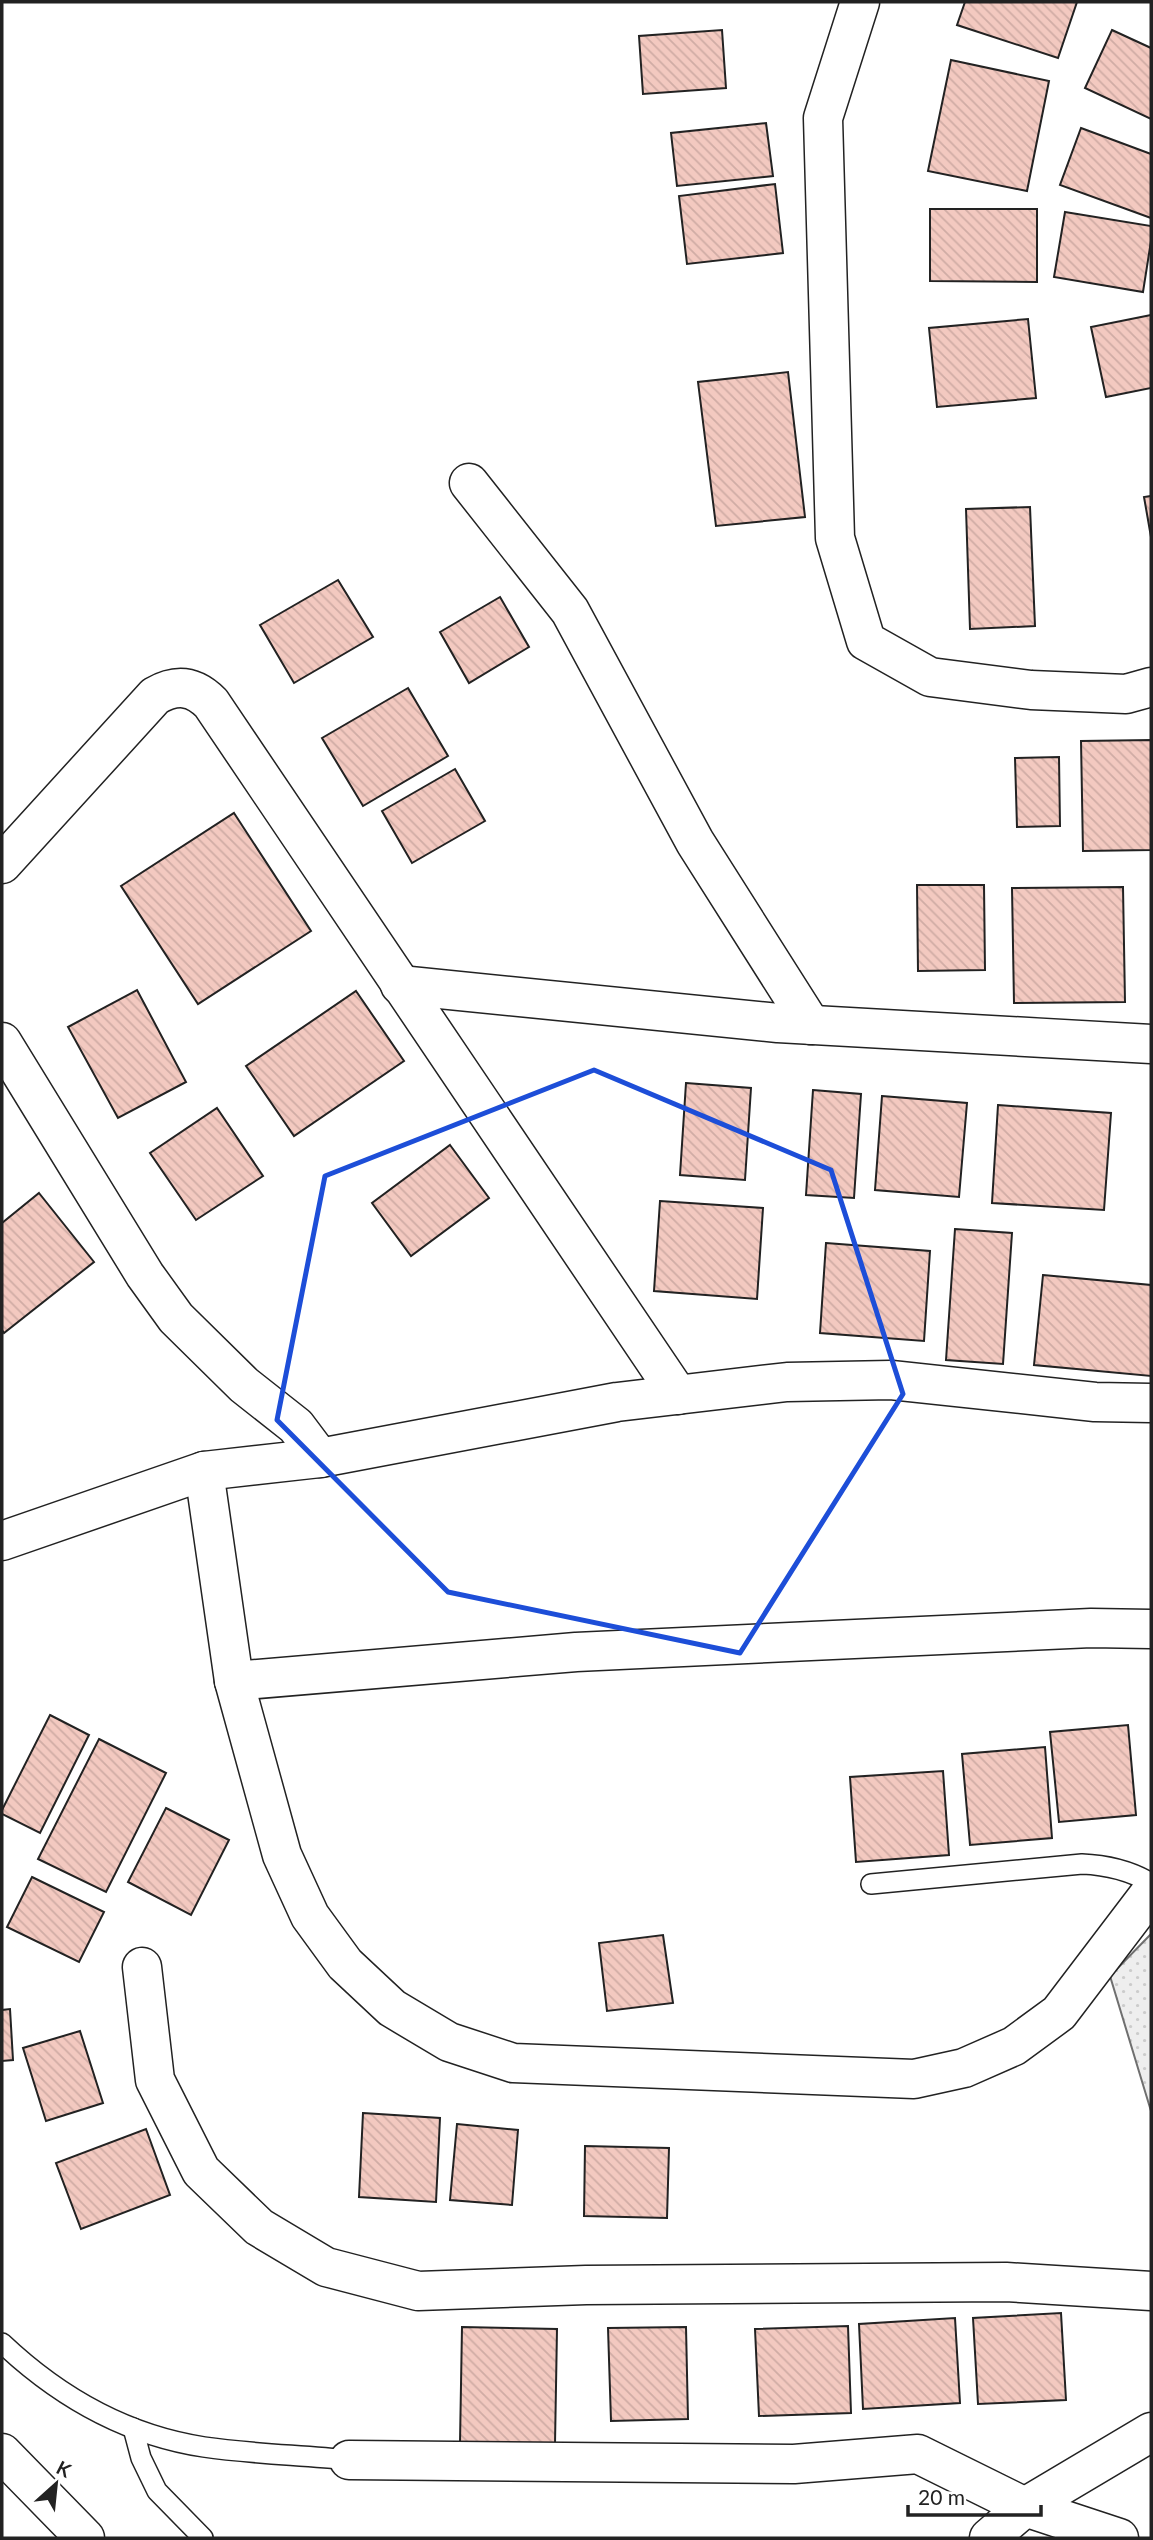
<svg xmlns="http://www.w3.org/2000/svg" width="1153" height="2540" font-family="Lato,sans-serif">
  <style>
    .park { fill: url(#park-dots); stroke: #6f6f6f; stroke-width: 2 }
    .building { fill: url(#building-back-hatch); stroke: #222; stroke-width: 2 }
    .lines { fill: none; stroke-linecap: round; stroke-linejoin: round }
    .service-casing { stroke: #222; stroke-width: 22 }
    .minor-casing { stroke: #222; stroke-width: 41 }
    .secondary-casing { stroke: #222; stroke-width: 41 }
    .service { stroke: #fff; stroke-width: 19 }
    .minor { stroke: #fff; stroke-width: 38 }
    .secondary { stroke: #fff; stroke-width: 38 }
    .marked { fill: none; stroke: #1d4ed8; stroke-width: 5; stroke-linejoin: round }
  </style>
  <defs>
    <pattern id="park-dots" width="8" height="8" patternUnits="userSpaceOnUse" patternTransform="scale(1.75)"><rect width="8" height="8" fill="#eee"/><path d="M2 2h.1M6 6h.1" fill="none" stroke="#ccc" stroke-width="1.8" stroke-linecap="round"/></pattern>
    <pattern id="building-back-hatch" width="6" height="6" patternUnits="userSpaceOnUse" patternTransform="scale(1.75)"><rect width="6" height="6" fill="#f3c9c0"/><path d="M-1 5l2 2M0 0l6 6M5-1l2 2" fill="none" stroke="#d0aca5"/></pattern>
  </defs>
  <rect width="100%" height="100%" fill="#fff"/>
  <polygon class="park" points="1151,1934 1151,2111 1110,1976"/>
  <g class="building">
    <polygon points="965,2 1077,2 1058,58 957,25"/>
    <polygon points="722,30 726,88 643,94 639,36"/>
    <polygon points="1112,30 1151,48 1151,119 1085,88"/>
    <polygon points="951,60 1049,81 1027,191 928,171"/>
    <polygon points="766,123 773,176 677,186 671,133"/>
    <polygon points="1081,128 1151,154 1151,218 1060,185"/>
    <polygon points="775,184 783,253 687,264 679,196"/>
    <polygon points="930,209 1037,209 1037,282 930,281"/>
    <polygon points="1065,212 1151,226 1151,241 1143,292 1054,277"/>
    <polygon points="1151,315 1151,388 1106,397 1091,327"/>
    <polygon points="1028,319 1036,398 937,407 929,328"/>
    <polygon points="788,372 805,517 716,526 698,382"/>
    <polygon points="1151,496 1151,537 1144,497"/>
    <polygon points="1030,507 1035,626 970,629 966,509"/>
    <polygon points="338,580 373,637 294,683 260,625"/>
    <polygon points="500,597 529,647 469,683 440,632"/>
    <polygon points="408,688 448,756 363,806 322,738"/>
    <polygon points="1151,740 1151,850 1083,851 1081,741"/>
    <polygon points="1059,757 1060,826 1017,827 1015,758"/>
    <polygon points="455,769 485,821 412,863 382,811"/>
    <polygon points="234,813 311,931 198,1004 121,886"/>
    <polygon points="917,885 984,885 985,970 918,971"/>
    <polygon points="1123,887 1125,1002 1014,1003 1012,888"/>
    <polygon points="137,990 186,1082 118,1118 68,1027"/>
    <polygon points="356,991 404,1061 294,1136 246,1066"/>
    <polygon points="686,1083 751,1088 745,1180 680,1175"/>
    <polygon points="813,1090 861,1094 854,1198 806,1195"/>
    <polygon points="882,1096 967,1103 959,1197 875,1190"/>
    <polygon points="998,1105 1111,1113 1104,1210 992,1203"/>
    <polygon points="217,1108 263,1176 196,1220 150,1153"/>
    <polygon points="450,1145 489,1198 411,1256 372,1203"/>
    <polygon points="39,1193 94,1262 4,1333 2,1330 2,1223"/>
    <polygon points="660,1201 763,1208 757,1299 654,1291"/>
    <polygon points="955,1229 1012,1233 1003,1364 946,1360"/>
    <polygon points="826,1243 930,1251 924,1341 820,1333"/>
    <polygon points="1043,1275 1151,1285 1151,1376 1034,1365"/>
    <polygon points="50,1715 89,1735 40,1833 2,1814 2,1810"/>
    <polygon points="1128,1725 1136,1815 1059,1822 1050,1732"/>
    <polygon points="99,1739 166,1773 106,1892 38,1859"/>
    <polygon points="1045,1747 1052,1838 970,1845 962,1754"/>
    <polygon points="943,1771 949,1855 856,1862 850,1777"/>
    <polygon points="166,1808 229,1840 191,1915 128,1882"/>
    <polygon points="32,1877 104,1912 79,1962 7,1927"/>
    <polygon points="663,1935 673,2003 607,2011 599,1943"/>
    <polygon points="10,2009 13,2060 2,2061 2,2010"/>
    <polygon points="80,2031 103,2103 46,2121 23,2048"/>
    <polygon points="363,2113 440,2118 436,2202 359,2197"/>
    <polygon points="457,2124 518,2130 512,2205 450,2200"/>
    <polygon points="146,2129 170,2195 81,2229 56,2163"/>
    <polygon points="585,2146 669,2148 667,2218 584,2216"/>
    <polygon points="1061,2313 1066,2400 978,2404 973,2318"/>
    <polygon points="955,2318 960,2403 863,2409 859,2324"/>
    <polygon points="848,2326 851,2413 759,2416 755,2329"/>
    <polygon points="462,2327 557,2329 555,2444 460,2443"/>
    <polygon points="686,2327 688,2419 611,2421 608,2328"/>
  </g>
  <g class="lines">
    <g class="service-casing">
      <g id="service">
        <path d="M871 1884 1082 1864C1107 1865 1129 1870 1151 1883"/>
        <path d="M2 2343C58 2396 126 2435 204 2447 252 2454 301 2455 349 2460"/>
        <polyline points="133,2428 141,2458 157,2491 203,2538"/>
      </g>
    </g>
    <g class="minor-casing">
      <g id="minor">
        <polyline points="860,2 823,118 835,538 866,641 930,677 1031,690 1126,694 1151,687"/>
        <polyline points="469,483 570,611 695,842 811,1025"/>
        <path d="M2 864 155 696C176 684 193 685 211 703L678 1395"/>
        <polyline points="400,985 778,1023 1151,1044"/>
        <polyline points="2,1042 145,1275 176,1318 244,1385 296,1426 320,1458"/>
        <polyline points="204,1471 234,1681 282,1855 310,1916 345,1964 392,2008 449,2042 513,2063 914,2079 964,2068 1014,2046 1059,2013 1151,1892"/>
        <polyline points="2,1541 204,1471 320,1458 617,1402 787,1382 891,1380 1095,1402 1151,1403"/>
        <polyline points="234,1681 576,1652 1091,1628 1151,1629"/>
        <polyline points="142,1967 155,2080 201,2171 259,2227 326,2267 418,2291 586,2285 1006,2282 1151,2291"/>
        <polyline points="349,2460 794,2464 918,2454 1025,2507 1119,2538"/>
        <polyline points="989,2538 1025,2507 1151,2432"/>
      </g>
    </g>
    <g class="secondary-casing">
      <polyline id="secondary" points="2,2453 85,2538"/>
    </g>
    <use href="#service" class="service"/>
    <use href="#minor" class="minor"/>
    <use href="#secondary" class="secondary"/>
  </g>
  <path class="marked" d="M594 1070 831 1170 903 1394 740 1653 448 1592 277 1420 325 1176Z"/>
  <rect width="1153" height="2540" fill="none" stroke="#222222" stroke-width="7"/>
  <g transform="translate(56 2484) rotate(27)" stroke="#ffffff" stroke-width="5" paint-order="stroke">
  <path d="M0-5L12 26L0 18L-12 26Z" fill="#222222"/>
  <text y="-10" font-size="19" font-weight="bold" text-anchor="middle" fill="#222222">K</text>
  </g>
  <path d="M908 2505v10h133v-10" fill="none" stroke="#222222" stroke-width="3.5"/>
  <text x="918" y="2505" font-size="21" fill="#222222" stroke="#ffffff" stroke-width="5" paint-order="stroke">20 m</text>
</svg>
